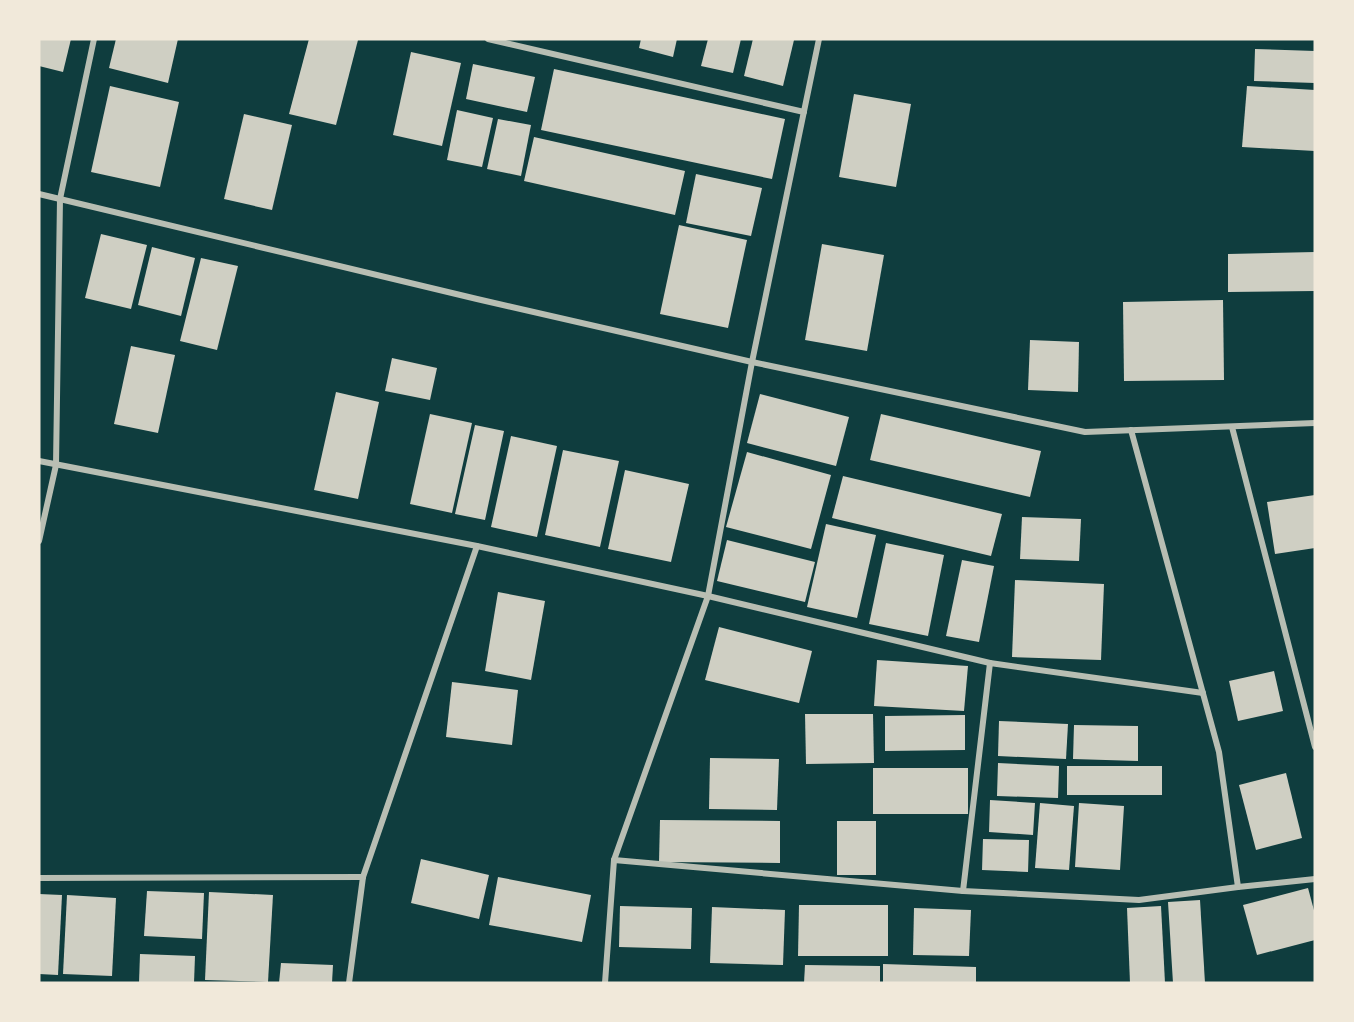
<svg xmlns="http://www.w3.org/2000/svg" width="1354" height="1022" font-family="Poppins,sans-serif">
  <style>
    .building { fill: #cfcfc3 }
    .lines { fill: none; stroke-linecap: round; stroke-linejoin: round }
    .minor { stroke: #b8beb3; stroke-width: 6 }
  </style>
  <rect width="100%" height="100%" fill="#0f3d3e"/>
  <g class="building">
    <polygon points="39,39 71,39 63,72 39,66"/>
    <polygon points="116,39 178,39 168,83 109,68"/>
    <polygon points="309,39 358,40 336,125 289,114"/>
    <polygon points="641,39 677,39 673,57 639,48"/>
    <polygon points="708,39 741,39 733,73 701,66"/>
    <polygon points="753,39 794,40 783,86 744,76"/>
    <polygon points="1255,49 1315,51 1315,83 1254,81"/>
    <polygon points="411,52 461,63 442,146 393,135"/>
    <polygon points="473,64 535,77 527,112 466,99"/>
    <polygon points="554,69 785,119 772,179 541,130"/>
    <polygon points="110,86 179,102 160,187 91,172"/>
    <polygon points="1247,86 1315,90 1315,151 1242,147"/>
    <polygon points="854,94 911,104 896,187 839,177"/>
    <polygon points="457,110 493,118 482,167 447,160"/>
    <polygon points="244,114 292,125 272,210 224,199"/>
    <polygon points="498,119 531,125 521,176 487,169"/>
    <polygon points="534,137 685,171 675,215 524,181"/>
    <polygon points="696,174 762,188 751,236 686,223"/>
    <polygon points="679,225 747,240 728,328 660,314"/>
    <polygon points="101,234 147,245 131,309 85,298"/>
    <polygon points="822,244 884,255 867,351 805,340"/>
    <polygon points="152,247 195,258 181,316 138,305"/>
    <polygon points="1315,252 1315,291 1228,292 1228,254"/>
    <polygon points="201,258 238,266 217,350 180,341"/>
    <polygon points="1223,300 1224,380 1124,381 1123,302"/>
    <polygon points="1030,340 1079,342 1078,392 1028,390"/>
    <polygon points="131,346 175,355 158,433 114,424"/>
    <polygon points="392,358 437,368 430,400 385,391"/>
    <polygon points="336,392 379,402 358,499 314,490"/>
    <polygon points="760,394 849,417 836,466 747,443"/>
    <polygon points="430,414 472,423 452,513 410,504"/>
    <polygon points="881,414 1041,451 1030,497 870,460"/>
    <polygon points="475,425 504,431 485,520 455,514"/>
    <polygon points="511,436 557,446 537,537 491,527"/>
    <polygon points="563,450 619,461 600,547 545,535"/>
    <polygon points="747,452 831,475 811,549 726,527"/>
    <polygon points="625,470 689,484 671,562 608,549"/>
    <polygon points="843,476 1002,514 991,556 832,518"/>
    <polygon points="1315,495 1315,548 1275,554 1267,502"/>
    <polygon points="1022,517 1081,519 1079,561 1020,559"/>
    <polygon points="826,524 876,535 857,618 807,607"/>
    <polygon points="727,540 815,562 805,602 717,581"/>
    <polygon points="886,543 944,555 928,636 869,624"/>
    <polygon points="962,560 994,566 979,642 946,636"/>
    <polygon points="1015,580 1104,584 1101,660 1012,657"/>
    <polygon points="498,592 545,601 531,680 485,671"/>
    <polygon points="719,627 812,651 799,703 705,680"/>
    <polygon points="877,660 968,666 964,711 874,706"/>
    <polygon points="1274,671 1283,711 1238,721 1229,681"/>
    <polygon points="452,682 518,690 512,745 446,737"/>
    <polygon points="805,714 873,714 874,763 806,764"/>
    <polygon points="965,715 965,750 885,751 885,716"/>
    <polygon points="999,721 1068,724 1066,759 998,756"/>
    <polygon points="1074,725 1138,726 1138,761 1073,759"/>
    <polygon points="710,758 779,759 777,810 709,809"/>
    <polygon points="998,763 1059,766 1058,798 997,796"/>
    <rect x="1067" y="766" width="95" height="29"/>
    <rect x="873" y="768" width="95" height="46"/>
    <polygon points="1286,773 1302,838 1256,850 1239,785"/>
    <polygon points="990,800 1035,803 1033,835 989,832"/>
    <polygon points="1040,803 1074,806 1069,870 1035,868"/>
    <polygon points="1079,803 1124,806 1120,870 1075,867"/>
    <polygon points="660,820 780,821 780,863 659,862"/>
    <rect x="837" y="821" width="39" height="54"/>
    <polygon points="983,839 1029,840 1028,872 982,870"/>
    <polygon points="421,859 489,875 479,919 411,903"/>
    <polygon points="498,877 591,895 582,942 489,925"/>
    <polygon points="1308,888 1315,914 1315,940 1257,955 1243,905"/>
    <polygon points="147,891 204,893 202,939 144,936"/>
    <polygon points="209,892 273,895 268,982 205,980"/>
    <polygon points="39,894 62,895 58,975 39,974"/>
    <polygon points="67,895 116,898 112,976 63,974"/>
    <polygon points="1200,900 1205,983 1173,983 1168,902"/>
    <polygon points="799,905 888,905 888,956 798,956"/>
    <polygon points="620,906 692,908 691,949 619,947"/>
    <polygon points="1161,906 1165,983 1130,983 1127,908"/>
    <polygon points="712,907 785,910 783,965 710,963"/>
    <polygon points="914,908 971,910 969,956 913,955"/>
    <polygon points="140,954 195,956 194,983 139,983"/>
    <polygon points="281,963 333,965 332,983 279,983"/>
    <polygon points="883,964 976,967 976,983 883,983"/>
    <polygon points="805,965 880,966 880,983 804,983"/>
  </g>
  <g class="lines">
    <g class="minor">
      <polyline points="488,39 804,112"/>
      <polyline points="39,194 477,299 752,362 1085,432 1315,423"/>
      <polyline points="1232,427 1315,747"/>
      <polyline points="1131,430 1219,752 1238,887"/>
      <polyline points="39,461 477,546 708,596 990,663"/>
      <polyline points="39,541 56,465 60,199 94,39"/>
      <polyline points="614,860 963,891 1139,900 1238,887 1315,879"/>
      <polyline points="39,878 363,877"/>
      <polyline points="963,891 990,663 1203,693"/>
      <polyline points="349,983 363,877 477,546"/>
      <polyline points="605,983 614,860 708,596 752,362 819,39"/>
    </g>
  </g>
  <rect width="1354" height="1022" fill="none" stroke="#f1e9da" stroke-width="81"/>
</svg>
